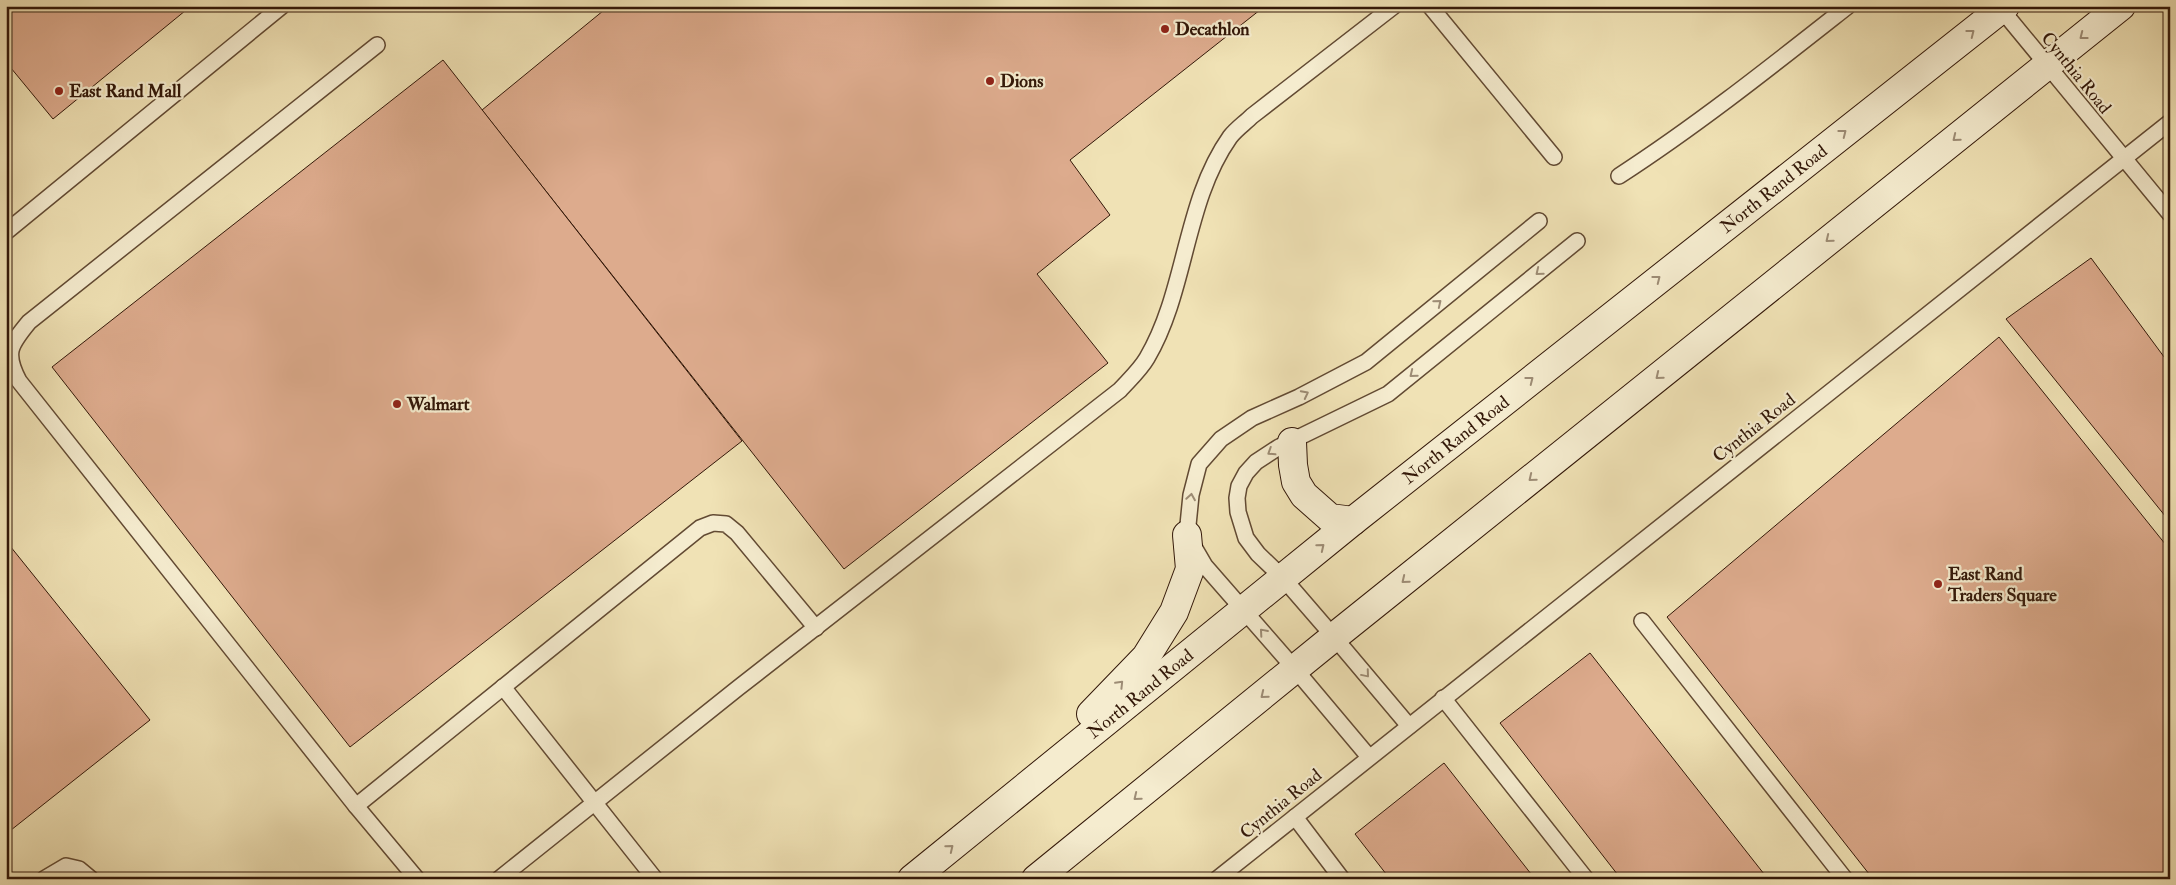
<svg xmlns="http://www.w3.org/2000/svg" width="2176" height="885" font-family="'IM FELL Double Pica',serif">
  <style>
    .building { fill: #ddab8d; stroke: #321708 }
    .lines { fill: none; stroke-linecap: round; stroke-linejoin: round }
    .service-casing { stroke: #624a33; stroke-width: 18 }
    .secondary-casing { stroke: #321708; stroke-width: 30 }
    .service { stroke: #f5eccf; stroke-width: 15 }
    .secondary { stroke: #f5eccf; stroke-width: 28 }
    .oneway { stroke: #9d8c75 }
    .poi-dot { fill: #8f2418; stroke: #f5eccf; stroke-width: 2 }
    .labels { text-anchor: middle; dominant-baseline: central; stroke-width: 4.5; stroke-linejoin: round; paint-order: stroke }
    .poi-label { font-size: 18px; font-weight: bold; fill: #321708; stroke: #f5eccf; text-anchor: start }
    .street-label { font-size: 18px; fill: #321708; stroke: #f5eccf }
  </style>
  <rect width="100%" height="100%" fill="#f0e2b5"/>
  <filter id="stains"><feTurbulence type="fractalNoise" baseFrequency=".004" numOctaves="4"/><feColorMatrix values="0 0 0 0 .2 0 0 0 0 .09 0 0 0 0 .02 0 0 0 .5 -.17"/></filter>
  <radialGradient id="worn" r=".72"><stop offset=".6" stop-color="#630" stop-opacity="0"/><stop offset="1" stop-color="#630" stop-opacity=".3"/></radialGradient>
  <g class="building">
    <polygon points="6,6 191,6 53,119 6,62"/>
    <polygon points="609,6 1265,6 1070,160 1110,215 1037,274 1108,363 844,569 482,110"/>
    <polygon points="443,60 742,441 350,747 52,367"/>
    <polygon points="2091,258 2170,365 2170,522 2006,319"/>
    <polygon points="1999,337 2170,550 2170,879 1873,879 1667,617"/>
    <polygon points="6,541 150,720 6,834"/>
    <polygon points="1590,653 1768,879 1621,879 1500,723"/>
    <polygon points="1444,763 1535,879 1390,879 1355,834"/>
  </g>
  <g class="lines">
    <g class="service-casing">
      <g id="service">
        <polyline points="1430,6 1554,157"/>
        <polyline points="2001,9 2170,214"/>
        <path d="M377 45 29 322C10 345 4 353 19 381L356 806 417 879"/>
        <path d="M1619 176C1699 124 1773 65 1848 6"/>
        <polyline points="6,232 282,6"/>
        <polyline points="1642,621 1845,879"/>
        <polyline points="503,687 655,879"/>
        <polyline points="1443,698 1586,879"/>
        <polyline points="1409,726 1334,637 1283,578 1258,554 1246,538 1238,512 1237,498 1239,486 1246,473 1256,462 1279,447 1388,394 1577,241"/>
        <polyline points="1369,757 1295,669 1205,566 1187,535 1191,495 1199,464 1221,439 1252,418 1299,397 1366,362 1539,221"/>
        <polyline points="356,806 700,528 713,523 726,524 737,533 816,628"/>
        <polyline points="1295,817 1342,879"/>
        <polyline points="44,879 66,866 79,869 91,879"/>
        <path d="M499 879 738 688 1120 390C1129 380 1140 370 1147 358 1187 290 1184 202 1230 137 1236 129 1245 123 1252 116L1394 6"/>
        <polyline points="1217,879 2170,122"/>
      </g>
    </g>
    <g class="secondary-casing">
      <g id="secondary">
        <polyline points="1292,442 1293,465 1296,482 1304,495 1330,518 1353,521"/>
        <polyline points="1091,714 1146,657 1174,612 1190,569 1187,535"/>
        <path id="s1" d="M912 879 1353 521 2005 6"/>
        <polyline points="1036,879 1334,637 2121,6"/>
      </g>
    </g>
    <use href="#service" class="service"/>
    <use href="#secondary" class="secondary"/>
  </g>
  <defs><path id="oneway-chevron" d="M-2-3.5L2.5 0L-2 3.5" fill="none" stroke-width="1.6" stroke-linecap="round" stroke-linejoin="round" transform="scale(1.25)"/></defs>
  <g class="oneway">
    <use href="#oneway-chevron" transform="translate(1971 33) rotate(-38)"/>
    <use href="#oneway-chevron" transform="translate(2083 36) rotate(142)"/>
    <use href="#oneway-chevron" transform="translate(1843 133) rotate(-38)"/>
    <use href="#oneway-chevron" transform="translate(1956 138) rotate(141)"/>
    <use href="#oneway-chevron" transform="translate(1829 239) rotate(141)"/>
    <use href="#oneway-chevron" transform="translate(1539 272) rotate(141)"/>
    <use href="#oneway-chevron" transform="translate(1657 279) rotate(-38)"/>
    <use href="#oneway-chevron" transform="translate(1438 303) rotate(-39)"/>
    <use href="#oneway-chevron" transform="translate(1413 374) rotate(141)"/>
    <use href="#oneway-chevron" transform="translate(1659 376) rotate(141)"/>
    <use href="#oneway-chevron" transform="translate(1530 380) rotate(-38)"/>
    <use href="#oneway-chevron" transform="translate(1305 394) rotate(-27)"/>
    <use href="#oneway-chevron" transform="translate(1271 452) rotate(147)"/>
    <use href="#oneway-chevron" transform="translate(1532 478) rotate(141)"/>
    <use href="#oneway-chevron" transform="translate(1191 497) rotate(-81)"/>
    <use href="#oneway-chevron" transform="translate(1321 547) rotate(-39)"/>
    <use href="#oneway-chevron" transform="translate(1405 580) rotate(141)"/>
    <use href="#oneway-chevron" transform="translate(1263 632) rotate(-131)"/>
    <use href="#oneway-chevron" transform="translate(1366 674) rotate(50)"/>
    <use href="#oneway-chevron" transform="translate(1120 684) rotate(-46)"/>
    <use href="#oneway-chevron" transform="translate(1264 695) rotate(141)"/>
    <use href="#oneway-chevron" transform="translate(1137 797) rotate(141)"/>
    <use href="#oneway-chevron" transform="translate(950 848) rotate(-39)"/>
  </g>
  <g class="poi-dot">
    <circle cx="1165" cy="29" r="5"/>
    <circle cx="990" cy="81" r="5"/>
    <circle cx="59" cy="91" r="5"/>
    <circle cx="397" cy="404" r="5"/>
    <circle cx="1938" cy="584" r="5"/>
  </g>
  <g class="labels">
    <g class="poi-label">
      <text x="1175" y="29">Decathlon</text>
      <text x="1000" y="81">Dions</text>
      <text x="69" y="91">East Rand Mall</text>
      <text x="407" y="404">Walmart</text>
      <text x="1948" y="574">East Rand<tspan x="1948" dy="21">Traders Square</tspan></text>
    </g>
    <g class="street-label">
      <text transform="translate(2076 73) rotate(51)">Cynthia Road</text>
      <text stroke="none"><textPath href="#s1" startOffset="1104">North Rand Road</textPath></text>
      <text transform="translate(1754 428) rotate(-38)">Cynthia Road</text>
      <text stroke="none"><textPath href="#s1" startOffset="699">North Rand Road</textPath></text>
      <text stroke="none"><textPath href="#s1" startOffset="294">North Rand Road</textPath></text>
      <text transform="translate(1281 804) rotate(-39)">Cynthia Road</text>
    </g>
  </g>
  <rect width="2176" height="885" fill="none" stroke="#f0e2b5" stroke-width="25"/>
  <rect x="8" y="8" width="2161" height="870" fill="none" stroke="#321708" stroke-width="2.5"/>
  <rect x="12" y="12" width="2151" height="860" fill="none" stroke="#321708"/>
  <rect width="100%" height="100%" filter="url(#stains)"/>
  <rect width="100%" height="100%" fill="url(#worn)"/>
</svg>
